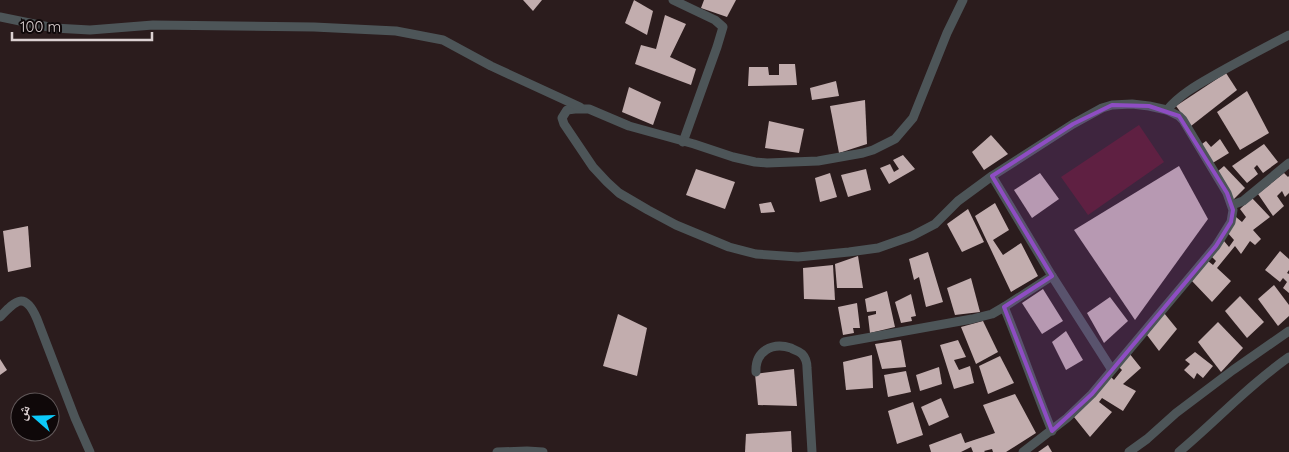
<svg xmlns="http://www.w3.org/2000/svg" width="1289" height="452" font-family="Quicksand,'Noto Naskh Arabic',sans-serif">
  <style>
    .green { fill: #541622 }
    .building { fill: #c2adae }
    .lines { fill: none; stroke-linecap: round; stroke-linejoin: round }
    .street { stroke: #4d5558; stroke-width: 9 }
    .marked { fill: #8e4dc3; fill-opacity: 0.2; stroke: #8e4dc3; stroke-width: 4; stroke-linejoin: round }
  </style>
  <rect width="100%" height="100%" fill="#2b1c1d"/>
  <polygon class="green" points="1139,125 1164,162 1088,215 1061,177"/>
  <g class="building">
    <polygon points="523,0 542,0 533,11"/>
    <polygon points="634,0 653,11 647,35 625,23"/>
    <polygon points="704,0 736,0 727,17 701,8"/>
    <polygon points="665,15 686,24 670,57 696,69 691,85 635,64 641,45 656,49"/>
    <polygon points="779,64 795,64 797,85 748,86 749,67 768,67 769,75 779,75"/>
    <polygon points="1226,73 1237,90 1191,126 1176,106"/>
    <polygon points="836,81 839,96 812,100 810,88"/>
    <polygon points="629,87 661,102 653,125 622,112"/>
    <polygon points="1247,91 1269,133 1240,150 1217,112"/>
    <polygon points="865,100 867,144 839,153 830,106"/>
    <polygon points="769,121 804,129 799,153 765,148"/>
    <polygon points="991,135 1008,154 984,170 972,152"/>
    <polygon points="1220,139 1229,153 1211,164 1202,144 1206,141 1211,147"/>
    <polygon points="1264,144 1278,162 1263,173 1257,165 1254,168 1258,174 1247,183 1232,166"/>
    <polygon points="903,155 915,169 889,184 880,168 890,164 894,172 899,169 893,160"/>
    <polygon points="1179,166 1208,219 1135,320 1074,230"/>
    <polygon points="1224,166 1245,188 1233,200 1217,172"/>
    <polygon points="696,169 735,182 725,209 686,195"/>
    <polygon points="866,169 871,190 848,197 841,175"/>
    <polygon points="830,173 837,197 820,202 815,178"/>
    <polygon points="1040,173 1059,199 1032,218 1014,190"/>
    <polygon points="1284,173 1288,177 1289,176 1289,193 1285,197 1282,191 1277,196 1284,206 1273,216 1258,194"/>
    <polygon points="1252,198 1270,217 1253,230 1261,239 1255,245 1250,241 1241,254 1235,246 1217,268 1231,281 1212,302 1192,281 1208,261 1213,265 1216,261 1212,257 1224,241 1229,247 1234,240 1227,232 1236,217 1242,222 1246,217 1240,209"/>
    <polygon points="771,202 775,212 761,213 759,204"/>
    <polygon points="995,203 1009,230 993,240 1003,255 1021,243 1038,276 1011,292 975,216"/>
    <polygon points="968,209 984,242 962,252 947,224"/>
    <polygon points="28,226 31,267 8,272 3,231"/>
    <polygon points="1280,251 1289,259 1289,270 1287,273 1289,274 1289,293 1283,288 1287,282 1283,278 1280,282 1265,270"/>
    <polygon points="928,252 943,302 926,307 919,277 914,280 909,259"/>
    <polygon points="858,256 863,288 837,288 835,264"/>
    <polygon points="833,265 835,300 804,299 803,268"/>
    <polygon points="971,278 980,312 955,315 947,288"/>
    <polygon points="1274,285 1289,305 1289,316 1278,326 1258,299"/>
    <polygon points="1043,289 1063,321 1042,334 1022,303"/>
    <polygon points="887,291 895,327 870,333 868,316 876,314 876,311 867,312 865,299"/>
    <polygon points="911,294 916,316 911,317 912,321 901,323 895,302"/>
    <polygon points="1240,296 1264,322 1247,338 1225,311"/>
    <polygon points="1110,297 1128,321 1104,343 1087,313"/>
    <polygon points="857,303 860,328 853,328 854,333 843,335 838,307"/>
    <polygon points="1164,313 1177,329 1159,351 1147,335"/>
    <polygon points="618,314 647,328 637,376 603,366"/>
    <polygon points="983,321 998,352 976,364 961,327"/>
    <polygon points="1218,322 1243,348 1221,372 1198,342"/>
    <polygon points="1066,331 1083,360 1066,370 1052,342"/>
    <polygon points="901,340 906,367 882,369 875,344"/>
    <polygon points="958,340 966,357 954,360 959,370 970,366 974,383 954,389 940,345"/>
    <polygon points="1195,352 1213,366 1203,378 1197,373 1194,379 1184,370 1190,364 1185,360"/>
    <polygon points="1129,353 1141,368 1123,384 1136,391 1123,411 1102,398 1099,402 1112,412 1090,437 1074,417 1110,376 1114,380 1122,370 1118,366"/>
    <polygon points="872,355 873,388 846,390 843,362"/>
    <polygon points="1000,356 1014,383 988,394 979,366"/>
    <polygon points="0,359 7,370 0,375"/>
    <polygon points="939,367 942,384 920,391 916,375"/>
    <polygon points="794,369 797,406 758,405 755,374"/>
    <polygon points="906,371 911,392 888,397 884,375"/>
    <polygon points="1015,394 1036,433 1006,452 993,452 992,449 984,451 985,452 973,452 971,447 961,452 931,452 929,445 961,433 965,443 995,433 983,405"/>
    <polygon points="941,398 949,417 929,426 921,407"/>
    <polygon points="913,402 923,435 897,444 888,411"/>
    <polygon points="791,431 792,452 745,452 746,434"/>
    <polygon points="1048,445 1052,452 1038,452"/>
  </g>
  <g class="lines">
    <g class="street">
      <polyline points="673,0 715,20 723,27 717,47 683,142"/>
      <polyline points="963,0 947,33 913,118 895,139 873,150 863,153 818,161 767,163 755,162 733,157 694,144 629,126 589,109 575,109 567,110 562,118 564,124 593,167 607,182 619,193 648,210 676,225 729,247 756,254 798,257 849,252 878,248 912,236 935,224 958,201 992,176 1073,124 1102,108 1112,105 1132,104 1149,106 1167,110 1179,116 1183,120 1227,193 1233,210 1231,222 1216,246 1092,394 1067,418 1023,452"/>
      <polyline points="0,17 54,28 90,30 153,25 314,27 396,31 443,40 491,66 580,107"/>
      <path d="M1167 110C1181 93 1201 83 1220 72 1243 59 1266 47 1289 35"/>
      <polyline points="992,176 1052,276 1112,370"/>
      <polyline points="1232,205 1243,201 1289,163"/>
      <path d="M1004 307C1021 348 1035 390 1052 431"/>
      <path d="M0 317C16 300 25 291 37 319L75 418 90 452"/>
      <polyline points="844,342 972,319 992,314 1004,307 1052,276"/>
      <path d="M756 372C755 351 772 342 791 348 794 350 799 351 802 354 806 358 807 363 807 368L812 452"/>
      <polyline points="497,452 527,451 543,452"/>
      <polyline points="1129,452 1147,439 1176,413 1233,370 1289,331"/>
      <path d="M1179 452C1216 421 1249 385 1289 357"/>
    </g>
  </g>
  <path class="marked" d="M1112 105 1149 106 1179 116 1227 193 1233 210 1231 222 1216 246 1092 394 1052 431 1004 307 1052 276 992 176 1073 124Z"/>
  <g transform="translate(35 417) rotate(290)"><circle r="24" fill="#0f0809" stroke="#615859"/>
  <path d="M0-4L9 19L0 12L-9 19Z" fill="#0ccafa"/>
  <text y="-8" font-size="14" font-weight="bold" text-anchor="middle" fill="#dcd1d2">ش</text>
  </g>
  <path d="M12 32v8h140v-8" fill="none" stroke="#dcd1d2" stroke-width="2.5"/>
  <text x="20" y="32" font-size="15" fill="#dcd1d2" stroke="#0f0809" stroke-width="4" paint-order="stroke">100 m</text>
</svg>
